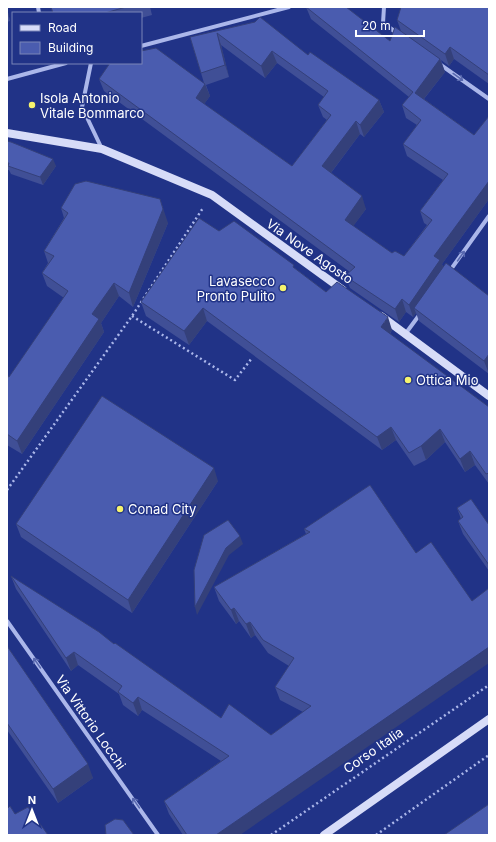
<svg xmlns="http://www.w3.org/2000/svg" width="496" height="842" font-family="Inter,sans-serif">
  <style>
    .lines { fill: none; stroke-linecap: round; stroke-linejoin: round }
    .path { stroke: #abb7ea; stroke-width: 2.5; stroke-dasharray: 2 3; stroke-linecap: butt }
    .street { stroke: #abb7ea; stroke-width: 4 }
    .secondary { stroke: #d7dcf8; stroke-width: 8 }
    .wall { fill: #404f96; fill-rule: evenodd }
    .shaded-wall { fill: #34407a }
    .building { fill: #4a5caf; stroke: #34407a }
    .oneway { stroke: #5868af }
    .poi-dot { fill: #f6f36d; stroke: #213387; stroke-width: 1.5 }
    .labels { text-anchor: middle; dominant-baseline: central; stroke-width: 3; stroke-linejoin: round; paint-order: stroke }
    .poi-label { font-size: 13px; fill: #fff; stroke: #213387; text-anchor: start }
    .street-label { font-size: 13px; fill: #fff; stroke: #213387 }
  </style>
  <rect width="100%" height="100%" fill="#213387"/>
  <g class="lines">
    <g class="path">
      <polyline points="132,316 235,380 252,358"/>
      <polyline points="7,490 132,316 203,208"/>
      <polyline points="271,835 489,685"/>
      <polyline points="376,835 489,755"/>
    </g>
    <g class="street">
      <polyline points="38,7 39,13"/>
      <polyline points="384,7 383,23 397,33"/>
      <polyline points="141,46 289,7"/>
      <polyline points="91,63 82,107 102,149"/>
      <polyline points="438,63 489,99"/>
      <polyline points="7,79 66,63"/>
      <polyline points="449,272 489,216"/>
      <polyline points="406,333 420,314"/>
      <polyline points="7,621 158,835"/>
    </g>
    <g class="secondary">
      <polyline points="7,133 102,149 212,195 343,290"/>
      <polyline points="381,316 489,396"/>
      <polyline points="324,835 489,719"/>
    </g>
  </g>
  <g class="wall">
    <polygon points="51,7 150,7 152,15 141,18 141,13 53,13"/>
    <path d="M306 7 390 41 401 31 397 20 489 7V84L454 59 449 66 441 60 445 72 424 99 474 135 489 116V199L442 264 443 267 489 296V374L419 321 416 313 413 317 406 312 399 322 350 288 345 276 350 272 104 91 99 79 204 83 201 73 190 37 255 22 379 100 384 112 364 137 360 134 331 173 366 209 353 226 392 253 404 256 427 225 424 223 420 211 443 180 407 156 403 144 417 125 406 118 402 105 409 97 311 19ZM221 45 265 78 277 63 324 97 318 105 323 117 327 120 292 166 204 104 210 96 206 85 229 77Z"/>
    <polygon points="7,8 10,21 7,22"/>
    <polygon points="7,141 56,166 43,185 11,174 9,170 7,170"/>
    <polygon points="61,208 168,223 133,307 119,296 101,323 104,332 22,454 7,445 7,376 9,377 64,298 47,286 42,273 48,263 44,251 64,218"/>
    <polygon points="219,231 296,269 326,292 392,330 390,334 489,407 489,484 475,465 465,472 445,442 426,460 414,466 396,440 382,450 207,321 189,345 146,316 141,302"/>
    <polygon points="218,481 132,613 21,537 16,524"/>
    <polygon points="457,508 489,525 489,571 463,534 458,521 461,519"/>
    <polygon points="304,529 416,553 472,601 240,835 183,835 169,814 164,801 221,761 142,710 138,716 123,705 119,694 78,665 71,671 16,589 11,576 114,644 221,718 271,735 303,712 280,700 275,687 289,666 268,653 255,635 251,638 239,621 236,624 219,601 214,587 306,534"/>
    <polygon points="7,646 93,778 58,803 7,730"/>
  </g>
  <g class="shaded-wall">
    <polygon points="7,8 10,21 7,11"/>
    <polygon points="217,33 221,45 229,77 225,65"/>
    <polygon points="450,47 454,59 449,66 445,54"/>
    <polygon points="272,51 277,63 265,78 261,66"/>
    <polygon points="440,59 445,72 419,105 415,93"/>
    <polygon points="205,84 210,96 200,110 196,98"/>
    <polygon points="379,100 384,112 364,137 360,125"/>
    <polygon points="356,121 360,134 327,178 322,166"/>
    <polygon points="53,159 56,166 43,185 40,177"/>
    <polygon points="489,181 489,199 442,264 445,272 414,308 416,313 413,317 409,305 434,256"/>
    <polygon points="362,196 366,209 349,232 345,220"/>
    <polygon points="160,199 168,223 133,307 129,293"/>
    <polygon points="114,283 119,296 101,323 104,332 22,454 17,441 92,314"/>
    <polygon points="402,299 406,312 399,322 395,309"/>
    <polygon points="203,308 207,321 189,345 184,331"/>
    <polygon points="388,317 392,330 385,340 381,327"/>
    <polygon points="489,354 489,374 484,361"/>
    <polygon points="391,427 396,440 382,450 377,437"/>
    <polygon points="440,429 445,442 426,460 421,446"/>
    <polygon points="470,451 475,465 465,472 460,459"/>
    <polygon points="214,468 218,481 132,613 128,600"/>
    <polygon points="240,536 243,544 229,555 197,615 195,607 226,548"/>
    <polygon points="234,608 239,621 236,624 231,610"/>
    <polygon points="250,622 255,635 251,638 246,624"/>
    <polygon points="489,647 489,663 240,835 216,835"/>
    <polygon points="74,652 78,665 71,671 66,658"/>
    <polygon points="138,697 142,710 138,716 133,703"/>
    <polygon points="88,764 93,778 58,803 53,789"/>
  </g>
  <g class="building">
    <polygon points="51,7 126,7 105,13 53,13"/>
    <polygon points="306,7 346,7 390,41 395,27 440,59 415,93 474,135 489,116 489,181 434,256 440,260 409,305 402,299 395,309 345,276 355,267 99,79 110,63 141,63 141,51 156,48 205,84 196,98 292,166 331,115 318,105 328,91 272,51 261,66 217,33 225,65 201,73 190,37 255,22 260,17 308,55 310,52 379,100 360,125 356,121 322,166 362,196 345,220 392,253 395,251 404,256 432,220 420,211 448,174 403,144 421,120 402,105 413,92"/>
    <polygon points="401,7 489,7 489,75 450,47 445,54 397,20"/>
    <polygon points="7,141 11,142 53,159 40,177 8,166 9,163 7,163"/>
    <polygon points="86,181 160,199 163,209 129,293 114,283 92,314 99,319 17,441 7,434 7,376 9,377 68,291 42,273 54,256 44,251 68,213 61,208 75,184"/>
    <polygon points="199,218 219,231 234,221 294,265 293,267 326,292 337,282 388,317 381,327 489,407 489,473 486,474 470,451 460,459 440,429 421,446 409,453 391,427 377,437 203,308 184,331 141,302"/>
    <polygon points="446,263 489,296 489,354 484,361 414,308"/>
    <polygon points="102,396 214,468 128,600 16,524"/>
    <polygon points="370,485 416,553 431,542 472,601 489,588 489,647 216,835 187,835 164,801 229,756 138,697 133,703 118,692 122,686 74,652 66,658 11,576 99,632 114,644 115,643 221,718 229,704 271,735 311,706 275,687 294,658 263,640 250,622 246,624 234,608 231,610 214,587 310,532 304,529"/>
    <polygon points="471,499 489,525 489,565 458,521 463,517 457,508"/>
    <polygon points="228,520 240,536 226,548 195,607 194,570 204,535"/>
    <polygon points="7,646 88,764 53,789 7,723"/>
    <polygon points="489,804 489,835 444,835"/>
    <polygon points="10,806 15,814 28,807 48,835 7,835 7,809"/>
    <polygon points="115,819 123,820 134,835 106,835 105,825"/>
  </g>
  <defs><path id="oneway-shaft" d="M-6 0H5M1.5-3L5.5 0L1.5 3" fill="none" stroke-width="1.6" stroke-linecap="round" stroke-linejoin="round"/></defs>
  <g class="oneway">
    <use href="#oneway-shaft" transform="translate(458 77) rotate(36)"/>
    <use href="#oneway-shaft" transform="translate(461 256) rotate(-55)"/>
    <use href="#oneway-shaft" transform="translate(37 663) rotate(-125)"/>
    <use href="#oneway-shaft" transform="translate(136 803) rotate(-125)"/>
  </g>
  <g class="poi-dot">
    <circle cx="32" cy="105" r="4"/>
    <circle cx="283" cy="288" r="4"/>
    <circle cx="408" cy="380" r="4"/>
    <circle cx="120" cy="509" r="4"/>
  </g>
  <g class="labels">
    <g class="poi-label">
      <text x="40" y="98">Isola Antonio<tspan x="40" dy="15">Vitale Bommarco</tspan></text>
      <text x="275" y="281" text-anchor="end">Lavasecco<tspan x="275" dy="15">Pronto Pulito</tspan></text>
      <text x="416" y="380">Ottica Mio</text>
      <text x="128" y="509">Conad City</text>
    </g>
    <g class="street-label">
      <text transform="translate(310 251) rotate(35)">Via Nove Agosto</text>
      <text transform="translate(91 722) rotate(55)">Via Vittorio Locchi</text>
      <text transform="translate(373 750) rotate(-35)">Corso Italia</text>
    </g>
  </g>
  <rect width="496" height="842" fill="none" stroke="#ffffff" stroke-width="16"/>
  <rect x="12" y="12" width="130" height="52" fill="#213387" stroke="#7a85b7"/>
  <rect x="20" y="25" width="20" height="6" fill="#d7dcf8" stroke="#7a85b7"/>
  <text x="48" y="32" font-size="12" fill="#ffffff">Road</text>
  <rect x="20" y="42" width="20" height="12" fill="#4a5caf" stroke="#7a85b7"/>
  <text x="48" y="52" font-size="12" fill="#ffffff">Building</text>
  <g transform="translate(32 810)" stroke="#213387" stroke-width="3" paint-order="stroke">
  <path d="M0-3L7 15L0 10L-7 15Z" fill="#ffffff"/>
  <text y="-6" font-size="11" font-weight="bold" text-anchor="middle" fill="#ffffff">N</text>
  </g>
  <path d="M356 30v6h68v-6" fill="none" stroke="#ffffff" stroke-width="2"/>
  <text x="362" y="30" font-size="12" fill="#ffffff" stroke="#213387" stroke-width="3" paint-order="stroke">20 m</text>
</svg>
